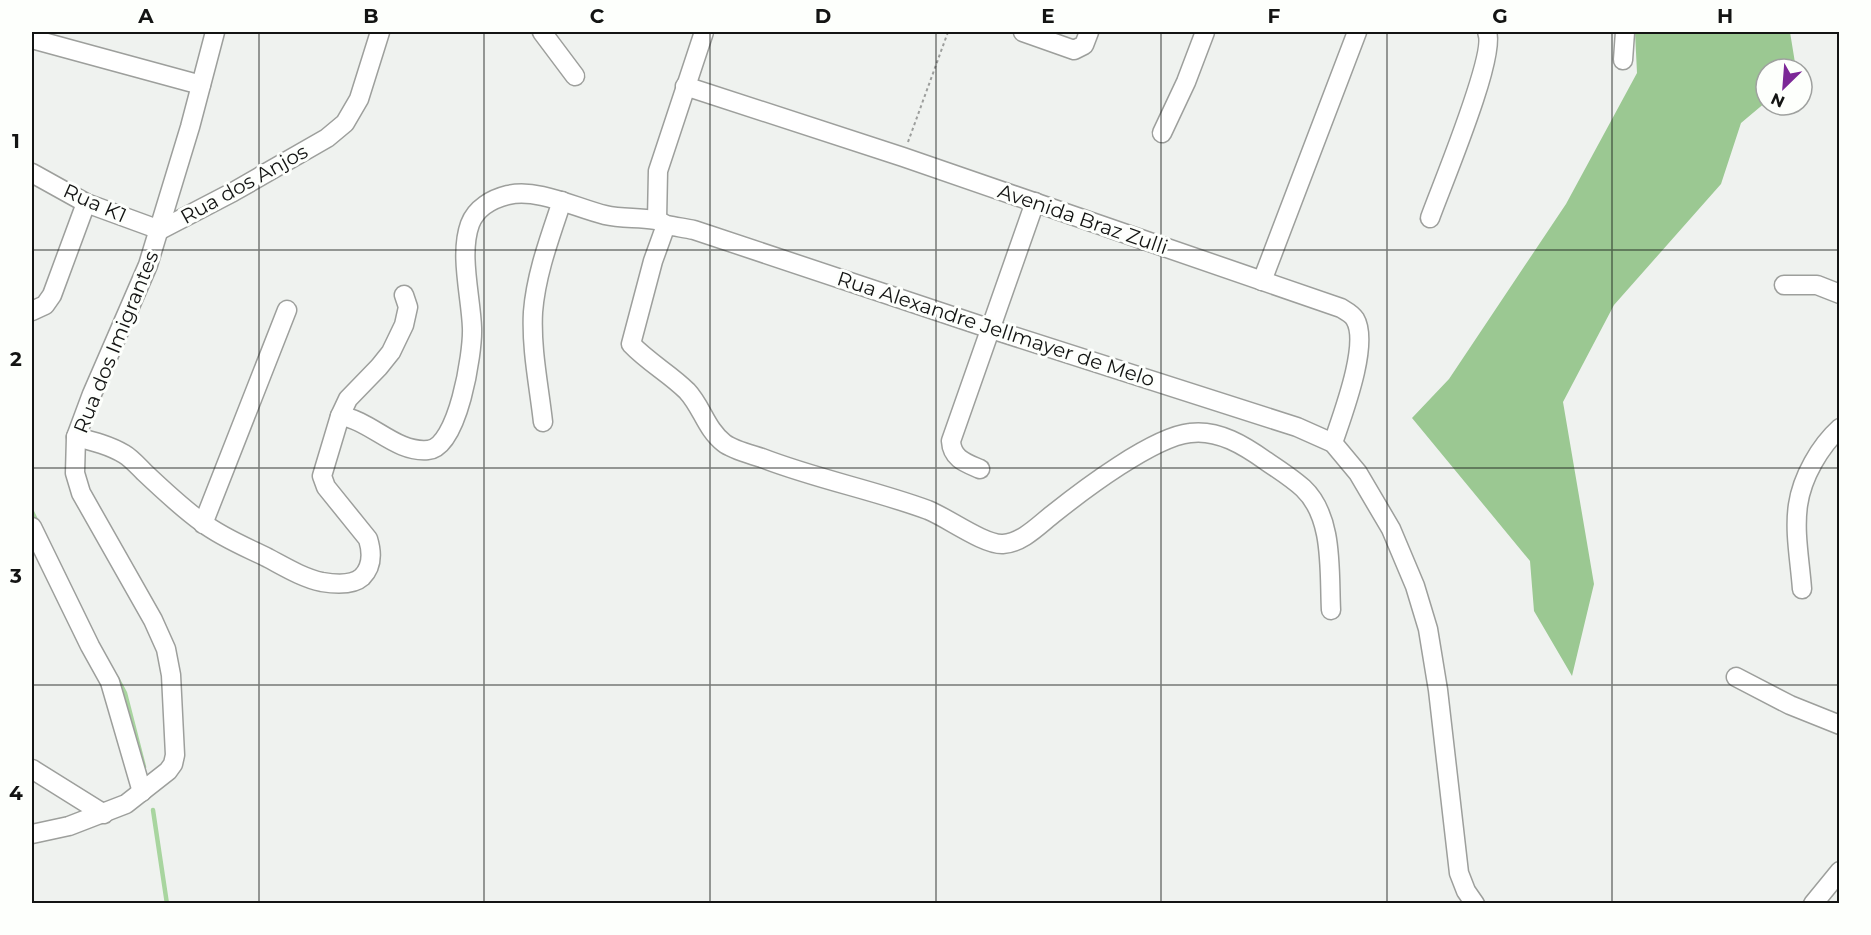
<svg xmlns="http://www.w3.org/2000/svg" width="1871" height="935" font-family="Montserrat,sans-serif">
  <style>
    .forest { fill: #9bc892 }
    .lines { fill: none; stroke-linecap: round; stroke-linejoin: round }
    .stream { stroke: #a8d59f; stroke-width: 4.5 }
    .minor-casing { stroke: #9d9f9c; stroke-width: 21 }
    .path { stroke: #9c9e9c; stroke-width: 2; stroke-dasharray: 3 3; stroke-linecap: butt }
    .minor { stroke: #fff; stroke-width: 18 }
    .grid { fill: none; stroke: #131413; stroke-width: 1.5; stroke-opacity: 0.55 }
    .labels { text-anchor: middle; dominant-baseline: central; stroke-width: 6; stroke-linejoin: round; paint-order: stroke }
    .street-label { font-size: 20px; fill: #131413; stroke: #fdfffc }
    .neatline { fill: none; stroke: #131413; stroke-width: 2 }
    .grid-label { font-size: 20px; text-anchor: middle; font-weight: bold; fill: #131413 }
  </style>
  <rect width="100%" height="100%" fill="#eff2ef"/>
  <polygon class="forest" points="1635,32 1790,32 1796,69 1766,69 1766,102 1741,123 1721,184 1614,305 1563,402 1594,584 1572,676 1534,611 1530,561 1412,418 1449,379 1566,204 1637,73"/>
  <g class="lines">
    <g class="stream">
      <polyline points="32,512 38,524"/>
      <polyline points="117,678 125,693 144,767"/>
      <polyline points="153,810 167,904"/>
    </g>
    <g class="minor-casing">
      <g id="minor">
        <polyline points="542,32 575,76"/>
        <polyline points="1023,32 1074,50 1084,45 1089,32"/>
        <polyline points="32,39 201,85"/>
        <polyline points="1623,60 1625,32"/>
        <path d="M685 86 903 157 1341 308C1346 311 1352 314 1355 319 1370 344 1342 416 1333 443"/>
        <polyline points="1162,133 1186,82 1205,32"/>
        <polyline points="32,173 86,203 160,230 233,192 327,138 345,123 359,99 380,32"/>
        <path d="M1430 218C1441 187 1497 55 1487 32"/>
        <polyline points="657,220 658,171 704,32"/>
        <path d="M666 225 653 261 631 344C648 362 670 374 687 391 702 407 706 429 724 443 733 450 750 454 762 458 816 479 874 490 928 510 948 518 984 545 1003 544 1022 543 1039 525 1053 514 1083 490 1153 437 1190 433 1218 429 1245 446 1266 461 1278 469 1292 478 1303 488 1334 517 1329 571 1331 610"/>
        <polyline points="1262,281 1357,32"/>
        <polyline points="1784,285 1817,285 1840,294"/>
        <polyline points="32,311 45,305 52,295 86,203"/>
        <path d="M340 416C371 420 395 453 428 450 458 448 473 353 472 328 471 297 459 254 470 224 476 208 492 199 508 195 538 188 576 208 605 215 622 219 638 217 655 220 659 220 663 224 667 225 676 227 685 228 694 230L991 329 1297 427 1333 443 1358 473 1391 529 1415 586 1428 629 1438 690 1459 873 1466 891 1475 904"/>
        <path d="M543 422C539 386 531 349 533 312 536 274 550 237 562 201"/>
        <path d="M76 437C92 441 109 445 124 454 131 458 138 466 144 472 163 490 182 508 203 523 223 538 246 547 268 558 285 567 303 578 322 582 334 584 352 586 362 577 373 566 372 552 368 539L326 487 322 476 340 416 348 399 379 367 391 352 404 325 408 307 404 295"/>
        <path d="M980 469C966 463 952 459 951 441L1035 202"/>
        <polyline points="203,524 287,310"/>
        <polyline points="32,527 90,646 110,682 142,792"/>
        <path d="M1802 589C1800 561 1794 532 1798 505 1802 477 1820 446 1840 428"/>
        <polyline points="1736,677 1790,705 1840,725"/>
        <polyline points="32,769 104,814"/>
        <polyline points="32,834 69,826 126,804 168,771 173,764 175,755 171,675 166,649 153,620 81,493 75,473 76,437 92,394 148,265 190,127 215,32"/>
        <polyline points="1813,904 1840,871"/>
      </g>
    </g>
    <polyline class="path" points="908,142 948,32"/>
    <use href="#minor" class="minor"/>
  </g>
  <path class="grid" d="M259 32V904M484 32V904M710 32V904M936 32V904M1161 32V904M1387 32V904M1612 32V904M32 250H1840M32 468H1840M32 685H1840"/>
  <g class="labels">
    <g class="street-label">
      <text transform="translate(244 184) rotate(-29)">Rua dos Anjos</text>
      <text transform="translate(95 203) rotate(24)">Rua K1</text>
      <text transform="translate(1083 219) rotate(19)">Avenida Braz Zulli</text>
      <text transform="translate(996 329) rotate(18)">Rua Alexandre Jellmayer de Melo</text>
      <text transform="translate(116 342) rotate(-68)">Rua dos Imigrantes</text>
    </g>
  </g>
  <rect width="1871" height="935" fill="none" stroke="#fdfffc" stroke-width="66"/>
  <g transform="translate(1784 87) rotate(205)"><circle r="28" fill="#fdfffc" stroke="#9fa19f" stroke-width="1.5"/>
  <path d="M0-4.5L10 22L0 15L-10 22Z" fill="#7c2897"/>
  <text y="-9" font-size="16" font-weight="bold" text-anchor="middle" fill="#131413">N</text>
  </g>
  <rect x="33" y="33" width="1805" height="869" class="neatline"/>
  <g class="grid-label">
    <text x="146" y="23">A</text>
    <text x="371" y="23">B</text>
    <text x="597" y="23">C</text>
    <text x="823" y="23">D</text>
    <text x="1048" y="23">E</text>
    <text x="1274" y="23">F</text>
    <text x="1500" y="23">G</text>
    <text x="1725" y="23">H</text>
    <text x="16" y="148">1</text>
    <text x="16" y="366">2</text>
    <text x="16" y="583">3</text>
    <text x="16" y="800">4</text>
  </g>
</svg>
